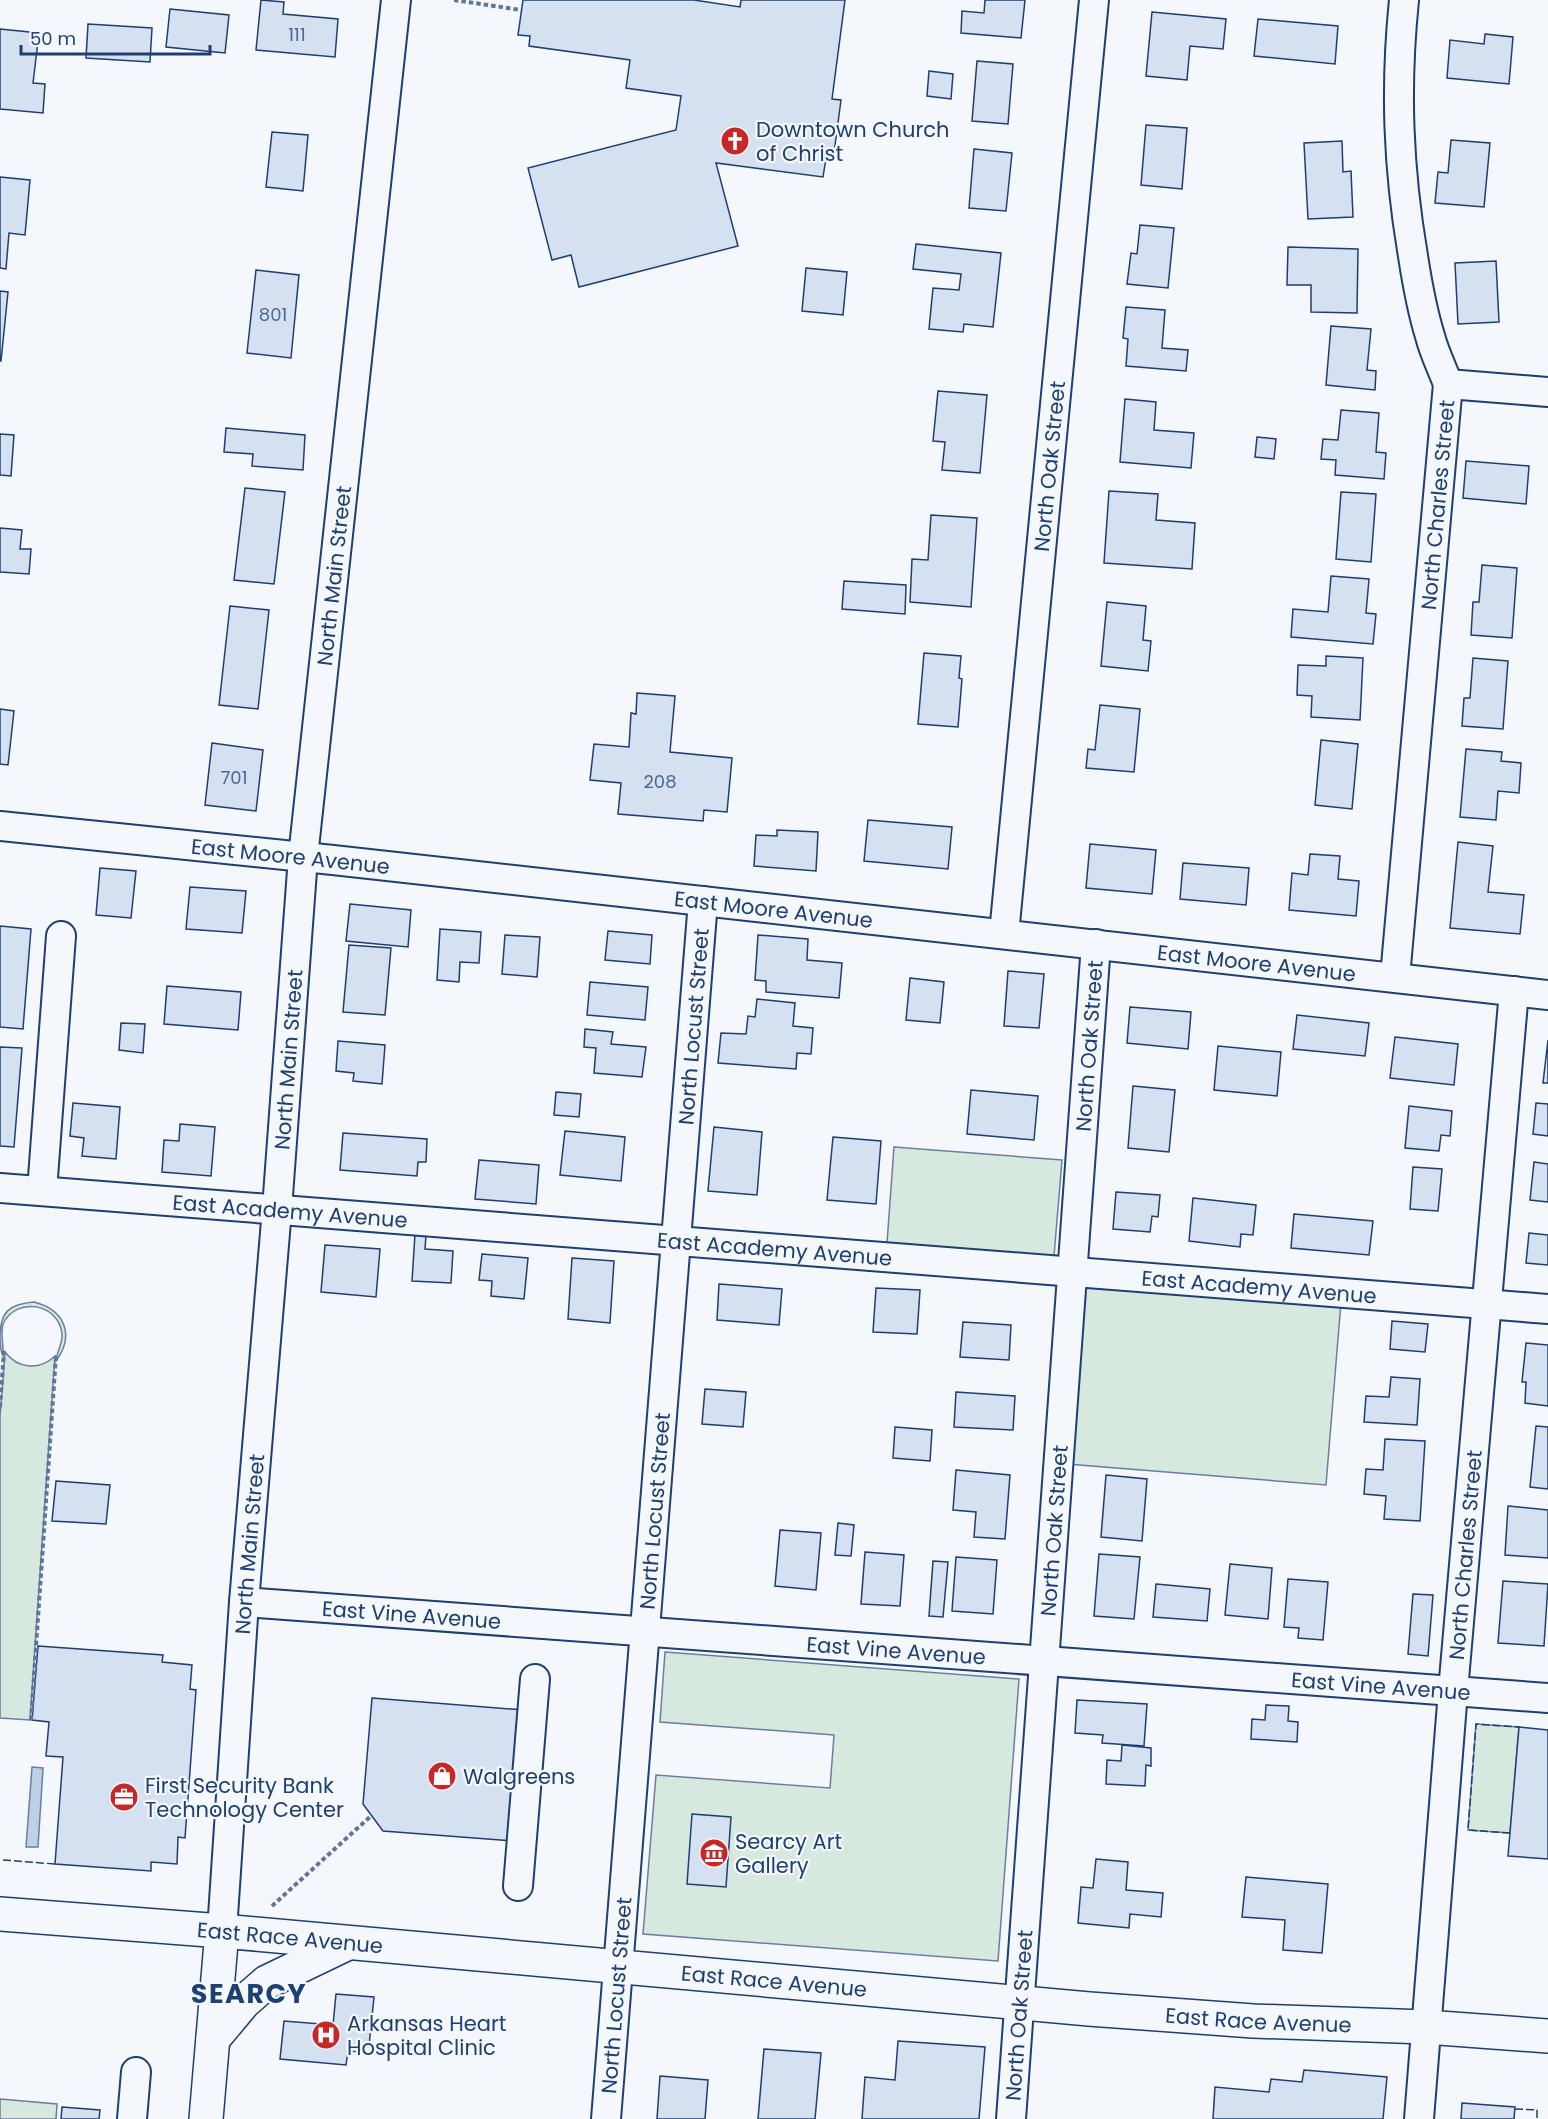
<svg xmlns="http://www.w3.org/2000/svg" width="1548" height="2119" font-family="Poppins,sans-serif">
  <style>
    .green { fill: #d7e8df; stroke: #687fa3; stroke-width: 1.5 }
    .water { fill: #bed0e5; stroke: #687fa3; stroke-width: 1.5 }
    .building { fill: #d5e0f0; stroke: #1d3f73; stroke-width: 1.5 }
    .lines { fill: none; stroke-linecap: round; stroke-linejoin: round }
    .minor-casing { stroke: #1d3f73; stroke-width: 32 }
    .major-casing { stroke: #1d3f73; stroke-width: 36 }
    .path { stroke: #5e769c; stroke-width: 4; stroke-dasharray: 4.5 3; stroke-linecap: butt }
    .minor { stroke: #f4f7fb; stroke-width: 28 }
    .major { stroke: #f4f7fb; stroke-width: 33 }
    .fence { stroke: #1d3f73; stroke-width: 1.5; stroke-dasharray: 8 3; stroke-linecap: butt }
    .labels { text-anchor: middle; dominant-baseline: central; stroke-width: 4.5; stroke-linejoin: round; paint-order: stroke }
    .number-label { font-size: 18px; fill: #4b6792 }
    .poi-label { font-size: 21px; fill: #1d3f73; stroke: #f4f7fb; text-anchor: start }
    .street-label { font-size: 21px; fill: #1d3f73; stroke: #f4f7fb }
    .district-label { font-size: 27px; font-weight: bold; letter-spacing: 1.5px; fill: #1d3f73; stroke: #f4f7fb }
  </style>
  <rect width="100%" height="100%" fill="#f4f7fb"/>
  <g class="green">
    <polygon points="894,1147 1062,1160 1054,1256 887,1243"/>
    <polygon points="1082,1281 1341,1302 1326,1485 1067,1464"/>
    <path d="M34 1302C65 1310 75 1335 56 1361 57 1351 63 1343 62 1334 59 1303 16 1296 3 1324 0 1335 4 1345 3 1356 0 1350 0 1344 0 1337 0 1312 9 1304 34 1302Z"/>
    <path d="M5 1352C18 1369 39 1371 55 1356L30 1720 0 1718V1417Z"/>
    <polygon points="665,1652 1019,1679 998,1961 643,1934 656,1775 830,1788 834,1735 660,1722"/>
    <polygon points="1476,1724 1519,1727 1510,1833 1468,1830"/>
    <polygon points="0,2099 57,2104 56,2119 0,2119"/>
  </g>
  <polygon class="water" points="32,1767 43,1768 38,1847 26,1847"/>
  <g class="building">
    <polygon points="261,0 284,2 283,14 338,19 335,57 256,50"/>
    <polygon points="523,0 694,0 740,7 741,0 845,0 832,99 841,100 834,153 827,152 823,177 716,163 738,246 579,287 571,255 552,260 528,168 676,130 681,96 626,88 630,60 529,46 530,36 518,35"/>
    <polygon points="985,0 1025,0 1021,38 961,33 962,11 984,13"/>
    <polygon points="170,9 229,15 225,53 166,47"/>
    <polygon points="1152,12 1226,19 1223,49 1190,46 1187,80 1146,76"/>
    <polygon points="1258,19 1338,26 1335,64 1254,56"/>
    <polygon points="88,24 152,28 150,62 86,58"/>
    <polygon points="0,29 39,33 33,83 45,84 43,113 0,109"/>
    <polygon points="1485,34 1513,37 1509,84 1447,78 1450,40 1484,44"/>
    <polygon points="977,61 1013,64 1008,124 972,121"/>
    <polygon points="929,71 953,74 951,99 927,96"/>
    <polygon points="1146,125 1187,128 1182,189 1141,185"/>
    <polygon points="272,132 308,135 303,191 266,187"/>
    <polygon points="1451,140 1490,143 1484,207 1435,203 1438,172 1448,173"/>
    <polygon points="1342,141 1343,172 1351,171 1353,217 1308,219 1304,143"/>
    <polygon points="974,149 1012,153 1006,211 969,208"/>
    <polygon points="0,177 30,180 25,235 9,233 6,269 0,268"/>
    <polygon points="1140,225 1174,228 1168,288 1127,284 1131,253 1137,254"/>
    <polygon points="916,244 1001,253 993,327 964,324 963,332 929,329 933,288 959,290 961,274 913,269"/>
    <polygon points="1288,247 1358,249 1357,313 1311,312 1311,285 1287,285"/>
    <polygon points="1496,261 1499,322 1458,324 1455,263"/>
    <polygon points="806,268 847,272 843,315 802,311"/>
    <polygon points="256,270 299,275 291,358 247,353"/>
    <polygon points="0,291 8,292 1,361 0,361"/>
    <polygon points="1126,307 1165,310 1162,348 1188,350 1186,371 1126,366 1128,339 1123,338"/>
    <polygon points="1331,326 1371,329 1367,370 1376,371 1375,390 1326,385"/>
    <polygon points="938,391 987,395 980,473 942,470 945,442 933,441"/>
    <polygon points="1125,399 1156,402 1154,430 1194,433 1191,468 1120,462"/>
    <polygon points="1341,410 1379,413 1376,452 1386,453 1384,479 1335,475 1336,460 1321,459 1323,439 1338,440"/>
    <polygon points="226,428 305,435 303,470 252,466 253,454 224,452"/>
    <polygon points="0,434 14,435 11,476 0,475"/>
    <polygon points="1257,437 1276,439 1274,459 1255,457"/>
    <polygon points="1466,461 1529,466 1526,504 1463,498"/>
    <polygon points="245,488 285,492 274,584 234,580"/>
    <polygon points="1109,491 1158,494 1156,520 1195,523 1192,569 1104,563"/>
    <polygon points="1341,492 1376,494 1371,562 1336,559"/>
    <polygon points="931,515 977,518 971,607 910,602 912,559 928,560"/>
    <polygon points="0,528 22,530 20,549 31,549 29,574 0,572"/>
    <polygon points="1482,565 1517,568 1512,638 1471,635 1473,602 1479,602"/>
    <polygon points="1331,576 1369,579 1366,613 1376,614 1373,644 1291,637 1293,609 1328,612"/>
    <polygon points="844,581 906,585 905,614 842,609"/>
    <polygon points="1107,602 1146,606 1143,640 1151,641 1148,671 1101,666"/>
    <polygon points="230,606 269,610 258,709 219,705"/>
    <polygon points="924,653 961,656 959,678 962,679 958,727 918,724"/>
    <polygon points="1326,656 1363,658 1360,720 1311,717 1312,696 1297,695 1298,665 1326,666"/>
    <polygon points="1473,658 1508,661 1503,729 1462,726 1464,698 1470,698"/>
    <polygon points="637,693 675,696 670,752 732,758 727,812 704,810 703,821 618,814 621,783 590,780 594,744 629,747 631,713 636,714"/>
    <polygon points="1100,705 1140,709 1134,772 1086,768 1088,749 1095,750"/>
    <polygon points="0,709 14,711 8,765 0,764"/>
    <polygon points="1321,740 1358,744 1352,809 1315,805"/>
    <polygon points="212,743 263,750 256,811 205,805"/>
    <polygon points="1466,749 1502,752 1501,761 1521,763 1519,793 1498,791 1496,820 1460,817"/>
    <polygon points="868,820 952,827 948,869 864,861"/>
    <polygon points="777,830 818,832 816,871 754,866 756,835 777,836"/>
    <polygon points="1458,842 1493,846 1488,892 1524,895 1520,934 1450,928"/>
    <polygon points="1090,844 1156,850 1152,894 1086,888"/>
    <polygon points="1310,854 1340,856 1338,879 1359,881 1356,916 1289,910 1292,873 1308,875"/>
    <polygon points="1183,863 1249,868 1246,905 1180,899"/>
    <polygon points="100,868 136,871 131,918 96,915"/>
    <polygon points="190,887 246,891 242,933 186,929"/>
    <polygon points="350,904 411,910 408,947 346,941"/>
    <polygon points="0,926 31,929 23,1029 0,1027"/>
    <polygon points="440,929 481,932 479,963 460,962 459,982 437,980"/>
    <polygon points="608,931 652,935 650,964 605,960"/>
    <polygon points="505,935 540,937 537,977 502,974"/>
    <polygon points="758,935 808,939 807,960 842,963 839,998 766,992 766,981 755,980"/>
    <polygon points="349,945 391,948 385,1015 343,1012"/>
    <polygon points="1008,971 1044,974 1039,1028 1004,1026"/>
    <polygon points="910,978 944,982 940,1023 906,1020"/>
    <polygon points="590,982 648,987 645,1020 587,1015"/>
    <polygon points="167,986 241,992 238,1030 164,1024"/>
    <polygon points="757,999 795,1003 793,1026 813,1028 811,1054 797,1053 796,1069 718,1063 721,1033 746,1034 748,1016 755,1017"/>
    <polygon points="1130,1007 1191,1012 1188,1049 1127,1043"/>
    <polygon points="1297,1015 1369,1023 1365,1056 1293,1049"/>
    <polygon points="121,1023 145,1024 143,1053 119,1050"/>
    <polygon points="585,1029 613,1032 611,1044 646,1047 642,1077 594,1073 596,1048 584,1047"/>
    <polygon points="1395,1037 1458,1044 1454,1085 1390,1078"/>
    <polygon points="1548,1040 1548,1083 1543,1083"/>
    <polygon points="338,1041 385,1045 382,1084 353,1081 354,1073 336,1071"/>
    <polygon points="1218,1046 1281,1052 1277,1096 1214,1090"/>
    <polygon points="0,1047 22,1048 14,1147 0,1146"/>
    <polygon points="1133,1086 1175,1090 1169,1152 1128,1148"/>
    <polygon points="971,1090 1038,1096 1034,1140 967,1134"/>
    <polygon points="556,1092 581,1094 579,1117 554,1115"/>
    <polygon points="73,1103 120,1107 116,1159 82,1156 84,1138 70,1136"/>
    <polygon points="1536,1103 1548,1104 1548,1136 1533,1134"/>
    <polygon points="1409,1106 1452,1111 1450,1136 1441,1135 1439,1151 1405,1148"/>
    <polygon points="180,1124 215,1127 211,1176 162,1172 164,1140 179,1141"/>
    <polygon points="714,1127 762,1132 757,1195 708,1191"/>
    <polygon points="565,1131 625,1137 621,1181 560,1175"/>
    <polygon points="343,1133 427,1139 426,1162 418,1162 417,1176 340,1170"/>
    <polygon points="833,1137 881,1141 876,1204 827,1200"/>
    <polygon points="479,1160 539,1165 536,1204 475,1199"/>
    <polygon points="1534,1162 1548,1164 1548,1202 1530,1200"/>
    <polygon points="1413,1167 1442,1169 1438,1211 1410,1209"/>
    <polygon points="1116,1192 1160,1195 1158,1217 1152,1216 1150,1232 1113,1229"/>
    <polygon points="1193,1198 1256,1205 1253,1235 1241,1234 1240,1247 1189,1241"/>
    <polygon points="1294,1214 1373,1221 1369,1255 1291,1248"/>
    <polygon points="1529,1233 1548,1235 1548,1265 1526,1263"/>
    <polygon points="415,1234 426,1235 425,1249 453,1251 451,1283 412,1281"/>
    <polygon points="325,1245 380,1249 376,1297 321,1292"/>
    <polygon points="482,1254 528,1258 524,1299 491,1296 492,1281 479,1280"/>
    <polygon points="572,1258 614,1261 610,1323 568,1319"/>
    <polygon points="719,1284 782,1289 779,1325 717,1320"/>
    <polygon points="876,1288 920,1290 917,1334 873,1332"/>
    <polygon points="1392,1321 1428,1324 1425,1352 1390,1349"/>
    <polygon points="963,1322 1011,1325 1009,1360 960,1357"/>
    <polygon points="1526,1343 1548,1345 1548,1406 1525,1403 1526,1382 1522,1382"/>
    <polygon points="1391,1377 1420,1379 1417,1425 1364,1422 1366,1396 1389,1397"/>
    <polygon points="705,1389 746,1392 743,1427 702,1424"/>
    <polygon points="956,1392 1015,1396 1013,1430 954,1427"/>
    <polygon points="1536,1426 1548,1427 1548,1489 1530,1487"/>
    <polygon points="895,1427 932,1430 930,1461 893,1458"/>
    <polygon points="1385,1439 1425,1441 1420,1521 1384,1519 1386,1496 1364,1494 1366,1469 1383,1470"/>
    <polygon points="956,1470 1010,1475 1005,1539 974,1537 976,1512 953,1510"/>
    <polygon points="1106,1475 1147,1479 1142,1541 1101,1537"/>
    <polygon points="56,1481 110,1485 106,1524 52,1521"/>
    <polygon points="1508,1506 1548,1510 1548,1558 1505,1555"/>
    <polygon points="838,1523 854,1525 851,1556 835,1555"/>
    <polygon points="780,1530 821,1533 816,1590 775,1586"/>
    <polygon points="865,1552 904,1555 900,1606 861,1604"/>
    <polygon points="1099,1554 1140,1557 1134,1619 1094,1616"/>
    <polygon points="956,1557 997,1560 993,1614 952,1611"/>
    <polygon points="933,1561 948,1562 943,1617 929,1616"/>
    <polygon points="1230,1564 1272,1568 1268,1619 1225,1615"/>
    <polygon points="1288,1579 1328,1582 1323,1640 1298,1638 1299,1628 1284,1627"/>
    <polygon points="1503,1581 1548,1584 1544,1646 1498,1643"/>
    <polygon points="1156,1584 1210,1589 1207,1621 1153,1617"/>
    <polygon points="1413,1594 1433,1595 1428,1656 1408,1654"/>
    <polygon points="38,1646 163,1655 162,1662 192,1665 190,1689 196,1690 185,1838 178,1837 177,1864 151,1862 151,1871 55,1864 63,1757 46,1756 49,1722 32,1720"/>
    <polygon points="372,1698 524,1710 513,1841 383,1831 363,1804"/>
    <polygon points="1077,1700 1147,1704 1144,1746 1102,1743 1103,1735 1075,1733"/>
    <polygon points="1266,1705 1289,1706 1288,1721 1298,1722 1297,1742 1251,1739 1252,1719 1265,1720"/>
    <polygon points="1519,1727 1548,1730 1548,1859 1508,1856"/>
    <polygon points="1122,1745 1151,1748 1151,1766 1146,1765 1145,1786 1106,1784 1107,1760 1121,1761"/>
    <polygon points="692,1814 731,1817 726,1887 687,1884"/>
    <polygon points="1096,1859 1128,1862 1126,1890 1163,1893 1161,1917 1130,1914 1129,1928 1078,1923 1081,1887 1093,1888"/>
    <polygon points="1246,1877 1328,1884 1322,1953 1283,1950 1285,1920 1242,1917"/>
    <polygon points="336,1994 374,1997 369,2046 362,2045 362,2052 348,2051 346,2065 280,2059 284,2021 333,2025"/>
    <polygon points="898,2041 985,2047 979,2119 862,2119 865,2077 895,2080"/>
    <polygon points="764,2049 821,2053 815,2119 758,2119"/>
    <polygon points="1304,2070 1387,2077 1383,2119 1213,2119 1215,2087 1269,2092 1271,2079 1302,2082"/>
    <polygon points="660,2076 708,2080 705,2119 657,2119"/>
    <polygon points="1462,2103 1515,2107 1514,2119 1461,2119"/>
    <polygon points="62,2107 100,2110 99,2119 61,2119"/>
  </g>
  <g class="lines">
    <g class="minor-casing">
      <g id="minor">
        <polyline points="1448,384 1548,392"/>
        <path id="s1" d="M0 826 333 860 1548 995"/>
        <path id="s2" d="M1004 934 1094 0"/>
        <path id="s3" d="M1395 977 1448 384C1442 368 1434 352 1430 336 1422 310 1417 282 1413 256 1398 168 1395 88 1404 0"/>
        <path id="s4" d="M0 1188 1548 1309"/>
        <polyline points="42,1191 61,936"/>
        <path id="s5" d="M244 1602 1548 1698"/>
        <polyline points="518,1886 535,1679"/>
        <path id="s6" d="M222 1931 244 1602 277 1209 303 857 396 0"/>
        <polyline points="132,2119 136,2072"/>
        <path id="s7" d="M606 2119 703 901"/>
        <path id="s8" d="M1011 2119 1096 944"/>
        <path id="s9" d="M1419 2119 1453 1691 1514 991"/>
      </g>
    </g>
    <g class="major-casing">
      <g id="major">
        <path id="s10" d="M0 1914 222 1931 1089 2009 1253 2021 1426 2027 1548 2036"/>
        <polyline points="213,2039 244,2002 267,1982 346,1944"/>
        <polyline points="206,2119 222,1931"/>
      </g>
    </g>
    <g class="path">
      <polyline points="454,0 521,10"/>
      <polyline points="0,1407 4,1351"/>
      <polyline points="31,1720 56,1355"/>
      <polyline points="272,1906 372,1815"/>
    </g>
    <use href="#minor" class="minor"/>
    <use href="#major" class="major"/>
    <g class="fence">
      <polyline points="1510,1833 1468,1830 1476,1724 1519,1727"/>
      <polyline points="3,1860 55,1864"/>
      <polyline points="1515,2109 1537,2110 1537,2119"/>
    </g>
  </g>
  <defs>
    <g id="church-disc" transform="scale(1.5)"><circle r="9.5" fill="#c62828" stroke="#f4f7fb"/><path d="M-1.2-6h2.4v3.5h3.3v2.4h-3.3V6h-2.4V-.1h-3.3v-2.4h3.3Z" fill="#fff"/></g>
    <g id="shop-disc" transform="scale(1.5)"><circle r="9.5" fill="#c62828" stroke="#f4f7fb"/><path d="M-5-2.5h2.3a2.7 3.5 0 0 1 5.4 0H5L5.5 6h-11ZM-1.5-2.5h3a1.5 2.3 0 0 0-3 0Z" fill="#fff"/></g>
    <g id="office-disc" transform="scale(1.5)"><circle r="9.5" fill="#c62828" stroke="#f4f7fb"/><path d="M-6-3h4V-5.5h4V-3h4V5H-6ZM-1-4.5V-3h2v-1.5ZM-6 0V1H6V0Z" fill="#fff"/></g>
    <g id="museum-disc" transform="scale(1.5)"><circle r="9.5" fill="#c62828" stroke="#f4f7fb"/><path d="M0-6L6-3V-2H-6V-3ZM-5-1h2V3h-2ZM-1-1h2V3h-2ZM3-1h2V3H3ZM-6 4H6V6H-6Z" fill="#fff"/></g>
    <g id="hospital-disc" transform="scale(1.5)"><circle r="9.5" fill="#c62828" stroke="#f4f7fb"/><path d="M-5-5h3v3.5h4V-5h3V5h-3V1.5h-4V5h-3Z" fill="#fff"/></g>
  </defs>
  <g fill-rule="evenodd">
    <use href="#church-disc" x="735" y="141"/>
    <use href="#shop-disc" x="442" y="1776"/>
    <use href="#office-disc" x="124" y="1797"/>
    <use href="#museum-disc" x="714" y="1853"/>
    <use href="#hospital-disc" x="326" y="2035"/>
  </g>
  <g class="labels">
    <g class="number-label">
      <text x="297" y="34">111</text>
      <text x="273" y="314">801</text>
      <text x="234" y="777">701</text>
      <text x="660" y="781">208</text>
    </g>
    <g class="poi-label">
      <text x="756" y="129">Downtown Church<tspan x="756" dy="24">of Christ</tspan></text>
      <text x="463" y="1776">Walgreens</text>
      <text x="145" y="1785">First Security Bank<tspan x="145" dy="24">Technology Center</tspan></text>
      <text x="735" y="1841">Searcy Art<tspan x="735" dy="24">Gallery</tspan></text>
      <text x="347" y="2023">Arkansas Heart<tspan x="347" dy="24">Hospital Clinic</tspan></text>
    </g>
    <g class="street-label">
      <text stroke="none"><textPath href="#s2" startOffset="470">North Oak Street</textPath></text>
      <text stroke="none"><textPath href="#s3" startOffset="474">North Charles Street</textPath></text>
      <text stroke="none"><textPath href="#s6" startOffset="1360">North Main Street</textPath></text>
      <text stroke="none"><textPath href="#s1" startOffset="292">East Moore Avenue</textPath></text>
      <text stroke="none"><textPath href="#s1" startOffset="778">East Moore Avenue</textPath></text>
      <text stroke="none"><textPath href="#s1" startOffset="1264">East Moore Avenue</textPath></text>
      <text stroke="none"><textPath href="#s7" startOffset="1096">North Locust Street</textPath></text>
      <text stroke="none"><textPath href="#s8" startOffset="1076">North Oak Street</textPath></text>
      <text stroke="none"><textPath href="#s6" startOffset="874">North Main Street</textPath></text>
      <text stroke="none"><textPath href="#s4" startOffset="291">East Academy Avenue</textPath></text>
      <text stroke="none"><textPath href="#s4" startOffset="777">East Academy Avenue</textPath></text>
      <text stroke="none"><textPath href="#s4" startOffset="1263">East Academy Avenue</textPath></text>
      <text stroke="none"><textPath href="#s7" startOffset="610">North Locust Street</textPath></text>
      <text stroke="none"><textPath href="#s8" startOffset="590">North Oak Street</textPath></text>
      <text stroke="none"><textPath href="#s6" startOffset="388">North Main Street</textPath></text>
      <text stroke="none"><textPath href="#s9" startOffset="566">North Charles Street</textPath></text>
      <text stroke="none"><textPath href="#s5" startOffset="168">East Vine Avenue</textPath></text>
      <text stroke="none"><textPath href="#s5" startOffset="654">East Vine Avenue</textPath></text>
      <text stroke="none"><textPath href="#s5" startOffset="1140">East Vine Avenue</textPath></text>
      <text stroke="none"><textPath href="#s10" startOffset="291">East Race Avenue</textPath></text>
      <text stroke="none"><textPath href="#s10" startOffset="777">East Race Avenue</textPath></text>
      <text stroke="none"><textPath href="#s7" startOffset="124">North Locust Street</textPath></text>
      <text stroke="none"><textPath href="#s8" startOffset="104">North Oak Street</textPath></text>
      <text stroke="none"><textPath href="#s10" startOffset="1263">East Race Avenue</textPath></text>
    </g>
    <g class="district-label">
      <text x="249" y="1993">SEARCY</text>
    </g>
  </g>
  <path d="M21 45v9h189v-9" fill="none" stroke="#1d3f73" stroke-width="3"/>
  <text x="30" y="45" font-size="18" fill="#1d3f73" stroke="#f4f7fb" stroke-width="4.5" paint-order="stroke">50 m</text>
</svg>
